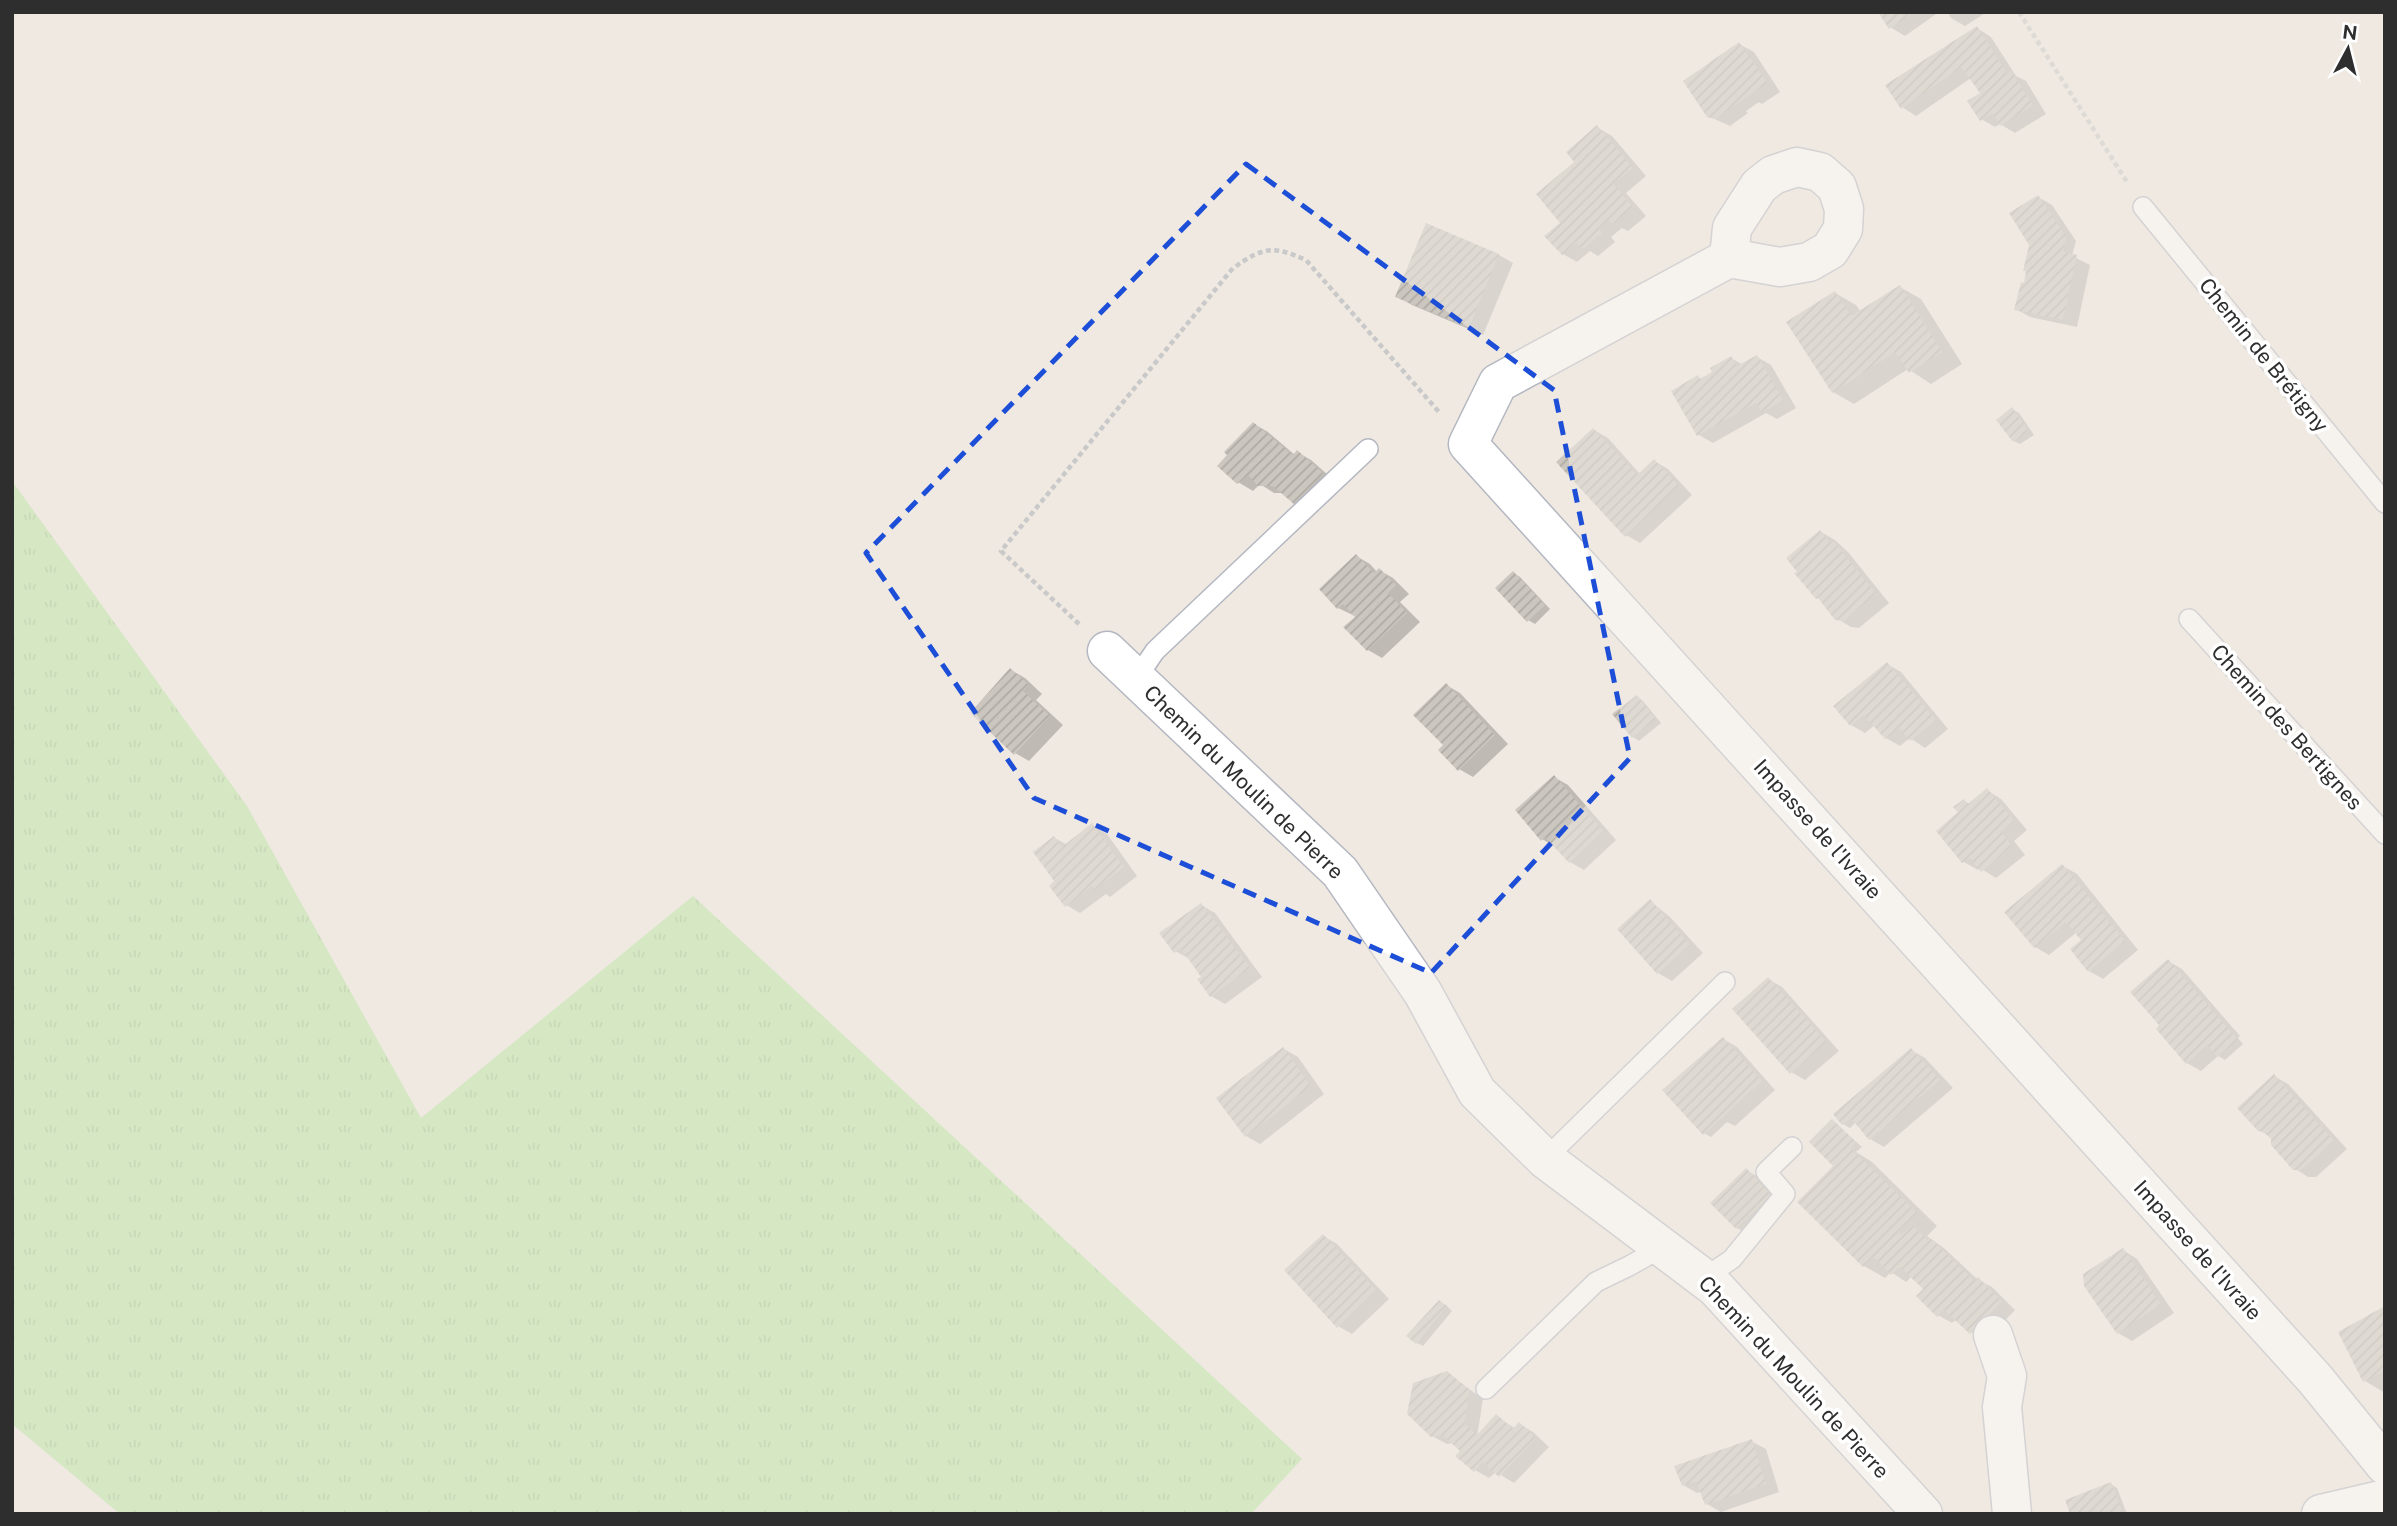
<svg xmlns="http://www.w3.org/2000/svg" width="2397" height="1526" font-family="'Public Sans',sans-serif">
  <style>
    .grass { fill: url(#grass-tufts) }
    .shadow { fill: #0003 }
    .building { fill: url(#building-hatch) }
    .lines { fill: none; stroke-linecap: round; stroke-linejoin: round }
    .service-casing { stroke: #b4b7c1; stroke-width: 22 }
    .minor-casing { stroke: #b4b7c1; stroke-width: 41 }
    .tertiary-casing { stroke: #b4b7c1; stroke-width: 41 }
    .path { stroke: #c9c9c9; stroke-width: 4.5; stroke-dasharray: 5 3.5; stroke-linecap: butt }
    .service { stroke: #fff; stroke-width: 19 }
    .minor { stroke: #fff; stroke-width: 38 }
    .tertiary { stroke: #fff; stroke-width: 38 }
    .marked { fill: none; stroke: #1d4ed8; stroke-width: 5; stroke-dasharray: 14 9; stroke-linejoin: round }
    .labels { text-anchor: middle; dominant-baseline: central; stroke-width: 7; stroke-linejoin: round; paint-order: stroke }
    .street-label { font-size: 21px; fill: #2e2e2e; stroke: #fff }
  </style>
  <defs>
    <pattern id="grass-tufts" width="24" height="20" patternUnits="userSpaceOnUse" patternTransform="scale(1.75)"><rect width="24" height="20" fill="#b6e59e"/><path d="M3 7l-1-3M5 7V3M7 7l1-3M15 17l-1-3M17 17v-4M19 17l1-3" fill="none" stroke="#9dc588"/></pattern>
    <pattern id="building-hatch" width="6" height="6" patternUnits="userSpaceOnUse" patternTransform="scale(1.75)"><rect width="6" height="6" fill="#cbc7bf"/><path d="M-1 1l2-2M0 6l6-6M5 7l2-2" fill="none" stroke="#afaba4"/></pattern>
  </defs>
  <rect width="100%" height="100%" fill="#efe9e1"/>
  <polygon class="grass" points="12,481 247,806 421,1118 693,896 1302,1459 1251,1514 120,1514 12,1424"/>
  <g class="shadow">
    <polygon points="1880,12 1939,12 1905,36 1890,27"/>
    <polygon points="1947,12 1987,12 1965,26 1951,18"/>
    <polygon points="1977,28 1991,37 2016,76 2026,81 2046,114 2015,133 2000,124 1995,127 1981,119 1982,93 1971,78 1916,116 1902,107"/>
    <polygon points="1739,44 1754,52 1780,92 1762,104 1759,102 1746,111 1748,113 1730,126 1708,116"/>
    <polygon points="1598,128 1612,136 1646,176 1626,193 1646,216 1628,231 1622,228 1611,237 1615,242 1598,256 1590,251 1577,262 1563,254 1562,223 1576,162"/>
    <polygon points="2038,197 2052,205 2076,241 2072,256 2090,265 2077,327 2030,317 2016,309 2025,285"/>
    <polygon points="1427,225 1499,255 1513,263 1483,335 1412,305 1398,297"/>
    <polygon points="1900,287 1921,299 1962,364 1931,384 1908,369 1854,404 1833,392 1835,293 1856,305 1861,312"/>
    <polygon points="1757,357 1771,365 1796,408 1777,419 1766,413 1713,443 1699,435 1698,377 1702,380 1731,358 1743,365"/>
    <polygon points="2012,409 2019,413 2034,435 2020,444 2014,441"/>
    <polygon points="1254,424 1268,432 1295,455 1297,452 1311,460 1336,482 1310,512 1296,504 1284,493 1274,493 1260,484 1253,491 1238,482"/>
    <polygon points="1594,430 1608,438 1640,474 1654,461 1668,469 1692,495 1640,543 1626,535"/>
    <polygon points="1821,532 1835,540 1848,552 1889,603 1859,628 1851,627 1836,618"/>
    <polygon points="1356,556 1370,564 1377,572 1379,570 1393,578 1409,594 1400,602 1420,622 1382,658 1368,650 1357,617 1338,608"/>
    <polygon points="1513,573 1520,577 1550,609 1535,624 1528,620"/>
    <polygon points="1887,664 1901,672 1948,729 1925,748 1910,738 1900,746 1886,738 1875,725 1865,733 1851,725"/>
    <polygon points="1011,670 1025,678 1042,694 1036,700 1063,725 1029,761 1015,753"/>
    <polygon points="1446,685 1460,693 1508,744 1473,777 1459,769"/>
    <polygon points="1637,697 1643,701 1661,723 1639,741 1633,737"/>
    <polygon points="1554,777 1568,785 1616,840 1584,870 1570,862 1557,848 1542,839"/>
    <polygon points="1987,790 2001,799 2027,830 2014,841 2025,855 1996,878 1980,868 1978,870 1964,862 1938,831 1960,813 1964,801 1970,804"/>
    <polygon points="1093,826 1107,834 1137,876 1110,897 1106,894 1080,913 1066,905 1055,838 1067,845"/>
    <polygon points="2063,866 2077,874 2138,950 2103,979 2089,971 2083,941 2077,932 2049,955 2035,947 2007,913"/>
    <polygon points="1650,901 1670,917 1703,953 1672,981 1658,973"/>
    <polygon points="1201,905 1215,913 1262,977 1225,1004 1211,996 1203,978 1190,959 1175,951"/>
    <polygon points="2168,961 2182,969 2240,1036 2238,1038 2243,1044 2225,1060 2218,1056 2201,1071 2187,1063"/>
    <polygon points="1768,979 1782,987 1839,1051 1805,1080 1791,1072"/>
    <polygon points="1723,1039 1737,1047 1775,1090 1735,1126 1727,1122 1711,1137 1704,1133"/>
    <polygon points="1284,1049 1298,1057 1324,1094 1260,1144 1246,1136"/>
    <polygon points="1911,1050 1925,1058 1953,1088 1884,1147 1870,1139 1856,1122 1850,1128 1843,1124 1835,1115"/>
    <polygon points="2274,1076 2288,1084 2347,1149 2316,1177 2308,1177 2294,1168 2271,1137 2259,1130"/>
    <polygon points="1833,1121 1862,1147 1856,1152 1872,1162 1937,1226 1927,1236 1944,1248 1978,1280 1992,1287 2015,1310 1985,1341 1971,1332 1957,1319 1952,1323 1938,1315 1925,1289 1912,1276 1906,1282 1891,1272 1885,1278 1864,1266 1835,1166"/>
    <polygon points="1746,1170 1760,1178 1784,1204 1751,1236 1737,1228"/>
    <polygon points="1323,1236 1337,1244 1389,1299 1352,1334 1338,1326"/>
    <polygon points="2123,1250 2137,1259 2174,1313 2132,1341 2118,1333"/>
    <polygon points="1446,1305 1452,1311 1423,1346 1417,1343"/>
    <polygon points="2385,1308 2385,1393 2365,1381"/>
    <polygon points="1447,1373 1483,1399 1477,1437 1496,1416 1516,1429 1519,1424 1533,1432 1549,1447 1514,1483 1496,1472 1489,1478 1475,1470 1463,1451 1453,1443 1447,1444 1432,1436"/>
    <polygon points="1751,1441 1766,1449 1779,1492 1721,1512 1707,1504 1702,1491 1697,1493 1683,1485"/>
    <polygon points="2111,1484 2117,1488 2127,1514 2072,1514"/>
  </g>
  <g class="building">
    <polygon points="1878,12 1914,12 1889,29"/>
    <polygon points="1977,26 2007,74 2011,71 2033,105 2000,126 1992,113 1980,121 1967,101 1980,93 1961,67 1901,109 1885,85"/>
    <polygon points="1739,42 1767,83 1715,119 1707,117 1683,81"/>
    <polygon points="1597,125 1633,168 1613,184 1633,207 1613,224 1609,220 1598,228 1602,233 1583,249 1577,243 1562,255 1544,236 1560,223 1536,194 1574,162 1566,152"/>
    <polygon points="2038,195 2066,237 2063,252 2077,255 2063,320 2014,310 2021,282 2024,283 2026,271 2023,271 2029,245 2009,213"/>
    <polygon points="1426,223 1499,254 1469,328 1395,297"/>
    <polygon points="1900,285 1942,352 1909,373 1895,352 1832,393 1786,322 1835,291 1851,316"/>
    <polygon points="1757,355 1783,400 1762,413 1756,403 1697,436 1671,391 1698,375 1700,379 1712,372 1710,368 1731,356 1737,366"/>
    <polygon points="2012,407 2029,431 2013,442 1996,420"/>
    <polygon points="1253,422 1293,455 1297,450 1323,473 1295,505 1273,486 1258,486 1248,475 1237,484 1217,466 1227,455 1224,452"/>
    <polygon points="1593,428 1637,475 1654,459 1679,486 1625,537 1556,462"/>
    <polygon points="1820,530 1831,544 1834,542 1876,594 1844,621 1835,620 1818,598 1816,599 1794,573 1797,572 1786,558"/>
    <polygon points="1356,554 1374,573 1379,568 1396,585 1388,593 1407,613 1367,651 1343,627 1355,617 1343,604 1337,609 1319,589"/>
    <polygon points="1513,571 1545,605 1527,622 1495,588"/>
    <polygon points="1887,662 1936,720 1910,741 1899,728 1885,739 1864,715 1850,726 1833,706"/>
    <polygon points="1010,668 1029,685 1023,691 1050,716 1014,755 970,713"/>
    <polygon points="1446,683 1495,735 1458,771 1438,750 1443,745 1413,715"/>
    <polygon points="1637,695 1656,719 1632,738 1612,714"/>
    <polygon points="1554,775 1603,831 1569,863 1545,837 1541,841 1515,810"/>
    <polygon points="1987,788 2014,821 2001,832 2012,846 1981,872 1970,858 1962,863 1936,831 1958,812 1953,807 1964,799 1968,804"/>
    <polygon points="1092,823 1124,867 1095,890 1092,886 1065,907 1049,886 1054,881 1033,852 1054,836 1062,847"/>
    <polygon points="2062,864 2125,941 2088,972 2070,949 2081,940 2066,922 2034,948 2004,912"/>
    <polygon points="1650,899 1690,945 1657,974 1617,929"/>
    <polygon points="1201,903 1250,968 1210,997 1197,979 1201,977 1181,948 1174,953 1159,933"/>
    <polygon points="2168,959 2238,1040 2217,1057 2207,1045 2186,1064 2156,1029 2159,1025 2130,992"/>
    <polygon points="1768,977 1826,1042 1790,1074 1732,1009"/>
    <polygon points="1723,1037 1762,1081 1703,1135 1662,1090"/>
    <polygon points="1283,1047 1311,1086 1245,1137 1216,1098"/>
    <polygon points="1911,1048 1940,1080 1869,1140 1851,1118 1842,1125 1833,1114"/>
    <polygon points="2274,1074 2334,1141 2301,1170 2293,1170 2271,1145 2271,1139 2264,1132 2258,1131 2237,1108"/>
    <polygon points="1832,1119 1856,1142 1851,1148 1917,1213 1897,1232 1901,1235 1912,1225 1928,1240 1930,1238 1975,1281 1978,1277 2002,1301 1970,1334 1944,1310 1937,1317 1916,1296 1923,1289 1900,1267 1891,1275 1873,1256 1863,1267 1797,1202 1833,1166 1809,1142"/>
    <polygon points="1746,1168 1771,1195 1736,1229 1710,1203"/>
    <polygon points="1323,1234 1376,1290 1337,1328 1284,1270"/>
    <polygon points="2123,1248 2161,1304 2117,1334 2084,1286 2083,1274"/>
    <polygon points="1439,1300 1447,1306 1416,1344 1406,1336"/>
    <polygon points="2385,1306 2385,1371 2363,1382 2338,1332"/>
    <polygon points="1447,1371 1470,1390 1464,1423 1477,1435 1496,1414 1513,1429 1519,1422 1536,1438 1499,1477 1483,1462 1474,1472 1455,1456 1460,1451 1442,1435 1431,1437 1407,1414 1413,1383"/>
    <polygon points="1752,1439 1766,1484 1705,1505 1696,1481 1682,1486 1674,1466"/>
    <polygon points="2111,1482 2122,1511 2116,1514 2070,1514 2065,1500"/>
  </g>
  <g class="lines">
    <g class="service-casing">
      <g id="service">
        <polyline points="2143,207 2385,503"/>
        <polyline points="2189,619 2385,834"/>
        <polyline points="1136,679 1155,651 1368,449"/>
        <polyline points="1545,1159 1725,982"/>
        <polyline points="1704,1278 1732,1259 1785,1194 1766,1172 1792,1147"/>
        <polyline points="1486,1389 1596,1282 1629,1266 1663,1247"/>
      </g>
    </g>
    <g class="minor-casing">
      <g id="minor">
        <polyline points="1729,258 1732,228 1759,186 1773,175 1797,167 1820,172 1837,187 1844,209 1843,229 1830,250 1809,262 1780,267 1729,258 1498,383 1468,444 2315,1379 2385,1465"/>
        <polyline points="1107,651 1340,872 1423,993 1477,1092 1545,1159 1715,1287 1923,1514"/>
        <polyline points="1993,1335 2007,1376 2002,1407 2012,1514"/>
      </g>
    </g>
    <g class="tertiary-casing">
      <polyline id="tertiary" points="2321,1514 2385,1499"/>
    </g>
    <g class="path">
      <polyline points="2019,12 2127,182"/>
      <path d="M1079 624 1001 551 1233 268C1264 247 1272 245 1306 260L1439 412"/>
    </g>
    <use href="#service" class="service"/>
    <use href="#minor" class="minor"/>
    <use href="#tertiary" class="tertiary"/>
  </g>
  <path d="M0 0H2397V1526H0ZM1246 164 1554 390 1630 758 1431 973 1034 798 866 553Z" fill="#efe9e1" fill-opacity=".55" fill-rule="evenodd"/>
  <path class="marked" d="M1246 164 1554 390 1630 758 1431 973 1034 798 866 553Z"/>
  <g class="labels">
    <g class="street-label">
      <text transform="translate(2264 355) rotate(51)">Chemin de Brétigny</text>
      <text transform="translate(2287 727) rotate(48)">Chemin des Bertignes</text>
      <text transform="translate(1244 782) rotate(44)">Chemin du Moulin de Pierre</text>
      <text transform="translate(1818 829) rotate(48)">Impasse de l'Ivraie</text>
      <text transform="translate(2198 1250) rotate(48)">Impasse de l'Ivraie</text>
      <text transform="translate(1794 1377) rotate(47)">Chemin du Moulin de Pierre</text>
    </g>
  </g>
  <rect width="2397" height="1526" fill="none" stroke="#2e2e2e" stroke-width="28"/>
  <g transform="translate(2348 49) rotate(7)" stroke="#ffffff" stroke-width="5" paint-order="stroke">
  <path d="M0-5L12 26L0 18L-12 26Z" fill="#2e2e2e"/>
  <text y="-10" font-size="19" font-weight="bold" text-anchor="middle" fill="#2e2e2e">N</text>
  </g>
</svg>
